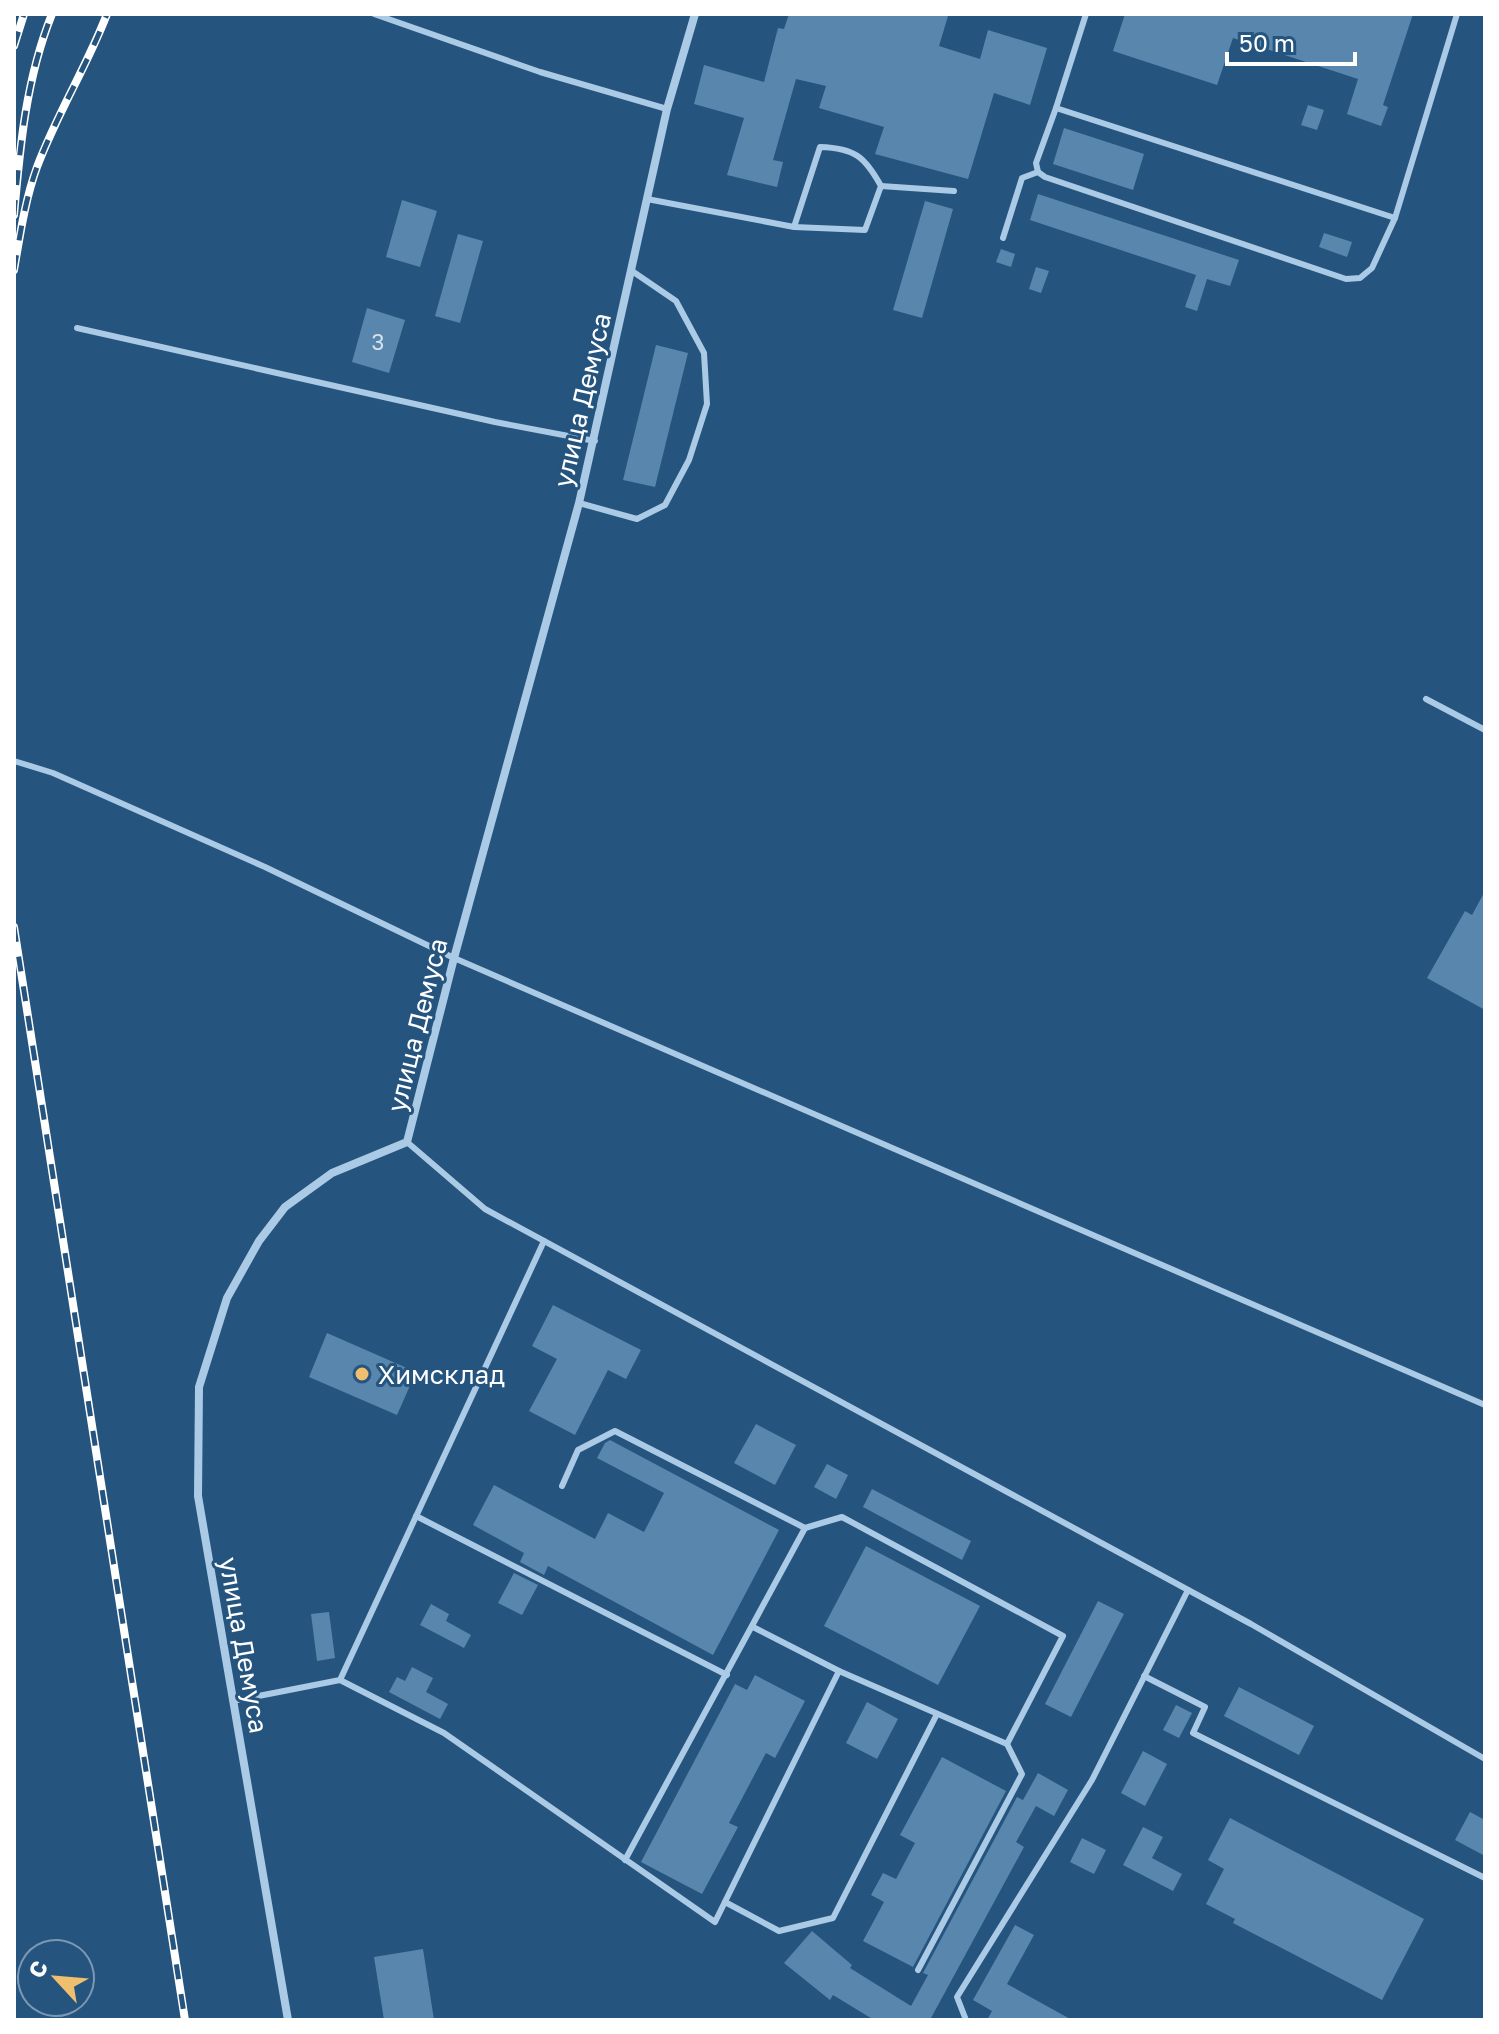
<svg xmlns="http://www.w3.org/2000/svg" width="1499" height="2034" font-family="'Golos Text',sans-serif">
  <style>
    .building { fill: #5986ac }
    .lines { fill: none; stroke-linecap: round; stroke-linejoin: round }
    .lane { stroke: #aacae5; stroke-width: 6 }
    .street { stroke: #aacae5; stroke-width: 8 }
    .rail-casing { stroke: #fff; stroke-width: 8 }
    .rail { stroke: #25547e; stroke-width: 5; stroke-dasharray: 15; stroke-linecap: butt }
    .poi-dot { fill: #efbe6e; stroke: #25547e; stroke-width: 3 }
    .labels { text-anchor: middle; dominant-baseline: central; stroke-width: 6; stroke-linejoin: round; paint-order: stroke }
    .number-label { font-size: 22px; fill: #d6e1ea }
    .street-label { font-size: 26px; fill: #fff; stroke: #25547e }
    .poi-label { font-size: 26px; fill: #fff; stroke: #25547e; text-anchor: start }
  </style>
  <rect width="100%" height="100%" fill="#25547e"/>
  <g class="building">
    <polygon points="789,14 940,14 948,16 939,46 980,59 988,30 1047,48 1030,105 994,93 968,179 875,154 884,127 819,108 826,86 796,79 773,160 783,162 777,187 727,175 744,118 694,104 704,65 764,82 778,28 784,29"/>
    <polygon points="1125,14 1413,14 1383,105 1388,107 1381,126 1347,114 1358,79 1233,38 1217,85 1113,51"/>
    <polygon points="1308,105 1324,110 1317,130 1301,125"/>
    <polygon points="1064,128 1144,154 1133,190 1053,164"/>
    <polygon points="1038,194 1239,260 1230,286 1207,279 1197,311 1185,307 1196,275 1030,220"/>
    <polygon points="402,200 437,211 420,267 386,257"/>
    <polygon points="925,201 953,209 922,318 893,310"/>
    <polygon points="1324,233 1352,242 1347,257 1319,247"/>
    <polygon points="458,234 483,241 460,323 435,316"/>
    <polygon points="1001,249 1015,254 1011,267 996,262"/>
    <polygon points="1036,267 1049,271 1041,293 1029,289"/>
    <polygon points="367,308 405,320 389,373 352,362"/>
    <polygon points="656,345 688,353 655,487 623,480"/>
    <polygon points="1485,891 1485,1010 1427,978 1465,911 1472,915"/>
    <polygon points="553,1305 641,1350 626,1379 608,1370 575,1435 529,1411 557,1359 532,1346"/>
    <polygon points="327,1333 416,1372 397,1415 309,1377"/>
    <polygon points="756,1424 796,1445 775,1485 734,1463"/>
    <polygon points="610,1440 779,1530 713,1655 548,1566 544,1575 520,1562 524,1553 473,1525 494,1485 595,1539 608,1513 644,1532 664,1493 597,1458 605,1443"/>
    <polygon points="827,1464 848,1475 836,1499 814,1487"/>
    <polygon points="872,1489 971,1541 962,1560 863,1507"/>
    <polygon points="866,1546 980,1606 938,1685 824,1626"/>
    <polygon points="514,1573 538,1585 522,1615 498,1603"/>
    <polygon points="1098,1601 1124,1614 1071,1717 1045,1704"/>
    <polygon points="431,1604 449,1614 446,1621 471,1635 464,1648 420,1625"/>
    <polygon points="329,1612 335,1658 317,1661 311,1614"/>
    <polygon points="412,1667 433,1678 426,1692 448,1704 440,1719 389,1692 397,1677 405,1681"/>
    <polygon points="755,1675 805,1701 775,1758 766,1753 729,1823 738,1827 702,1894 641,1862 735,1684 747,1690"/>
    <polygon points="1239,1687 1314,1726 1299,1755 1224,1716"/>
    <polygon points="867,1702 898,1719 877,1759 846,1743"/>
    <polygon points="1176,1705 1192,1713 1179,1738 1163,1730"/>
    <polygon points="1143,1751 1167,1764 1145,1806 1121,1793"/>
    <polygon points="942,1757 1006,1791 913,1967 863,1941 884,1902 871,1895 883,1873 896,1879 915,1843 900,1835"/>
    <polygon points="1038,1773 1068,1790 1054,1816 1036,1806 1016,1842 1024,1847 931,2018 933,2020 874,2020 833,1995 830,2000 784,1963 812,1931 852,1965 850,1968 911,2006 928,1975 923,1973 1017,1797 1023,1800"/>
    <polygon points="1470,1812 1485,1820 1485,1856 1455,1840"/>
    <polygon points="1230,1818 1424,1919 1382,2000 1233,1923 1235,1919 1206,1904 1224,1869 1208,1860"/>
    <polygon points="1143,1827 1163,1837 1152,1858 1182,1874 1173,1891 1123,1865"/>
    <polygon points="1082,1838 1106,1850 1094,1874 1070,1862"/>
    <polygon points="1015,1925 1034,1935 1007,1984 1072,2020 987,2020 992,2011 973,2000"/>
    <polygon points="423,1949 434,2020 384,2020 374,1957"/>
  </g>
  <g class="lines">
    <g class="lane">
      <polyline points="374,14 540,72 667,109"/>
      <polyline points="1086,14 1056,108 1395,218 1457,14"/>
      <polyline points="1056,108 1036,163 1038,172 1045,177 1346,279 1360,278 1372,268 1395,218"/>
      <polyline points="881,186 954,191"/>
      <path d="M647 199 794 227 820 147C855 148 865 157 881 186L865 230 794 227"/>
      <polyline points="1003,238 1022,178 1038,172"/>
      <polyline points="77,328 495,422 595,441"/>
      <polyline points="579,503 637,519 665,505 689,460 707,404 704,353 676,301 632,271"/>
      <polyline points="1426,699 1485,730"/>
      <polyline points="14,761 53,773 265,867 454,958 1485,1405"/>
      <polyline points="407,1142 485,1209 1251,1624 1485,1759"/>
      <polyline points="562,1486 578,1450 615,1431 805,1528 842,1517 1063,1636 1007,1744 839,1671 753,1627"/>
      <polyline points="416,1516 727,1675"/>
      <polyline points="1144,1676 1205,1707 1193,1733 1485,1878"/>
      <polyline points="340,1680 444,1733 715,1922 839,1671"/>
      <polyline points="233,1701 340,1680 544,1241"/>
      <polyline points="625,1860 805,1528"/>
      <polyline points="725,1902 779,1931 833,1918 937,1714"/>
      <polyline points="918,1970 1022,1774 1007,1744"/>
      <polyline points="966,2020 957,1997 1092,1780 1188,1590"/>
    </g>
    <polyline class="street" points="288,2020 198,1496 199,1387 227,1298 259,1241 285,1207 332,1173 407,1142 454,958 579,503 667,109 695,14"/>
    <g class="rail-casing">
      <g id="rail">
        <polyline points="14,46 24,14"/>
        <path d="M14 215C20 146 26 79 52 14"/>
        <path d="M14 270C20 235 25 200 37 167 57 114 87 66 107 14"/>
        <polyline points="14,927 185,2020"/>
      </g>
    </g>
    <use href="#rail" class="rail"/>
  </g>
  <circle class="poi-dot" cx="362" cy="1374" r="8"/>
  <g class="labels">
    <g class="number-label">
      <text x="378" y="341">3</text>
    </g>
    <g class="street-label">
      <text transform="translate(582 400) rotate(-77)">улица Демуса</text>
      <text transform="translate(417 1025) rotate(-76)">улица Демуса</text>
      <text transform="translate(244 1645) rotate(80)">улица Демуса</text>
    </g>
    <g class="poi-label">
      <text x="378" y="1374">Химсклад</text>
    </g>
  </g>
  <rect width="1499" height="2034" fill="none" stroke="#ffffff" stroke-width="32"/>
  <g transform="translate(56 1978) rotate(296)"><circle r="38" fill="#25547e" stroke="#7c98b2" stroke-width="2"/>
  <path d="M0-6L14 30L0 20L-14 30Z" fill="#efbe6e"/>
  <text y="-12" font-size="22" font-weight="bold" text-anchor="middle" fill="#ffffff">С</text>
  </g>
  <path d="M1227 52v12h128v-12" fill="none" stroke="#ffffff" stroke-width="4"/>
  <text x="1239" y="52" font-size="24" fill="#ffffff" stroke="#25547e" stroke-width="6" paint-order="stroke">50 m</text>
</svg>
